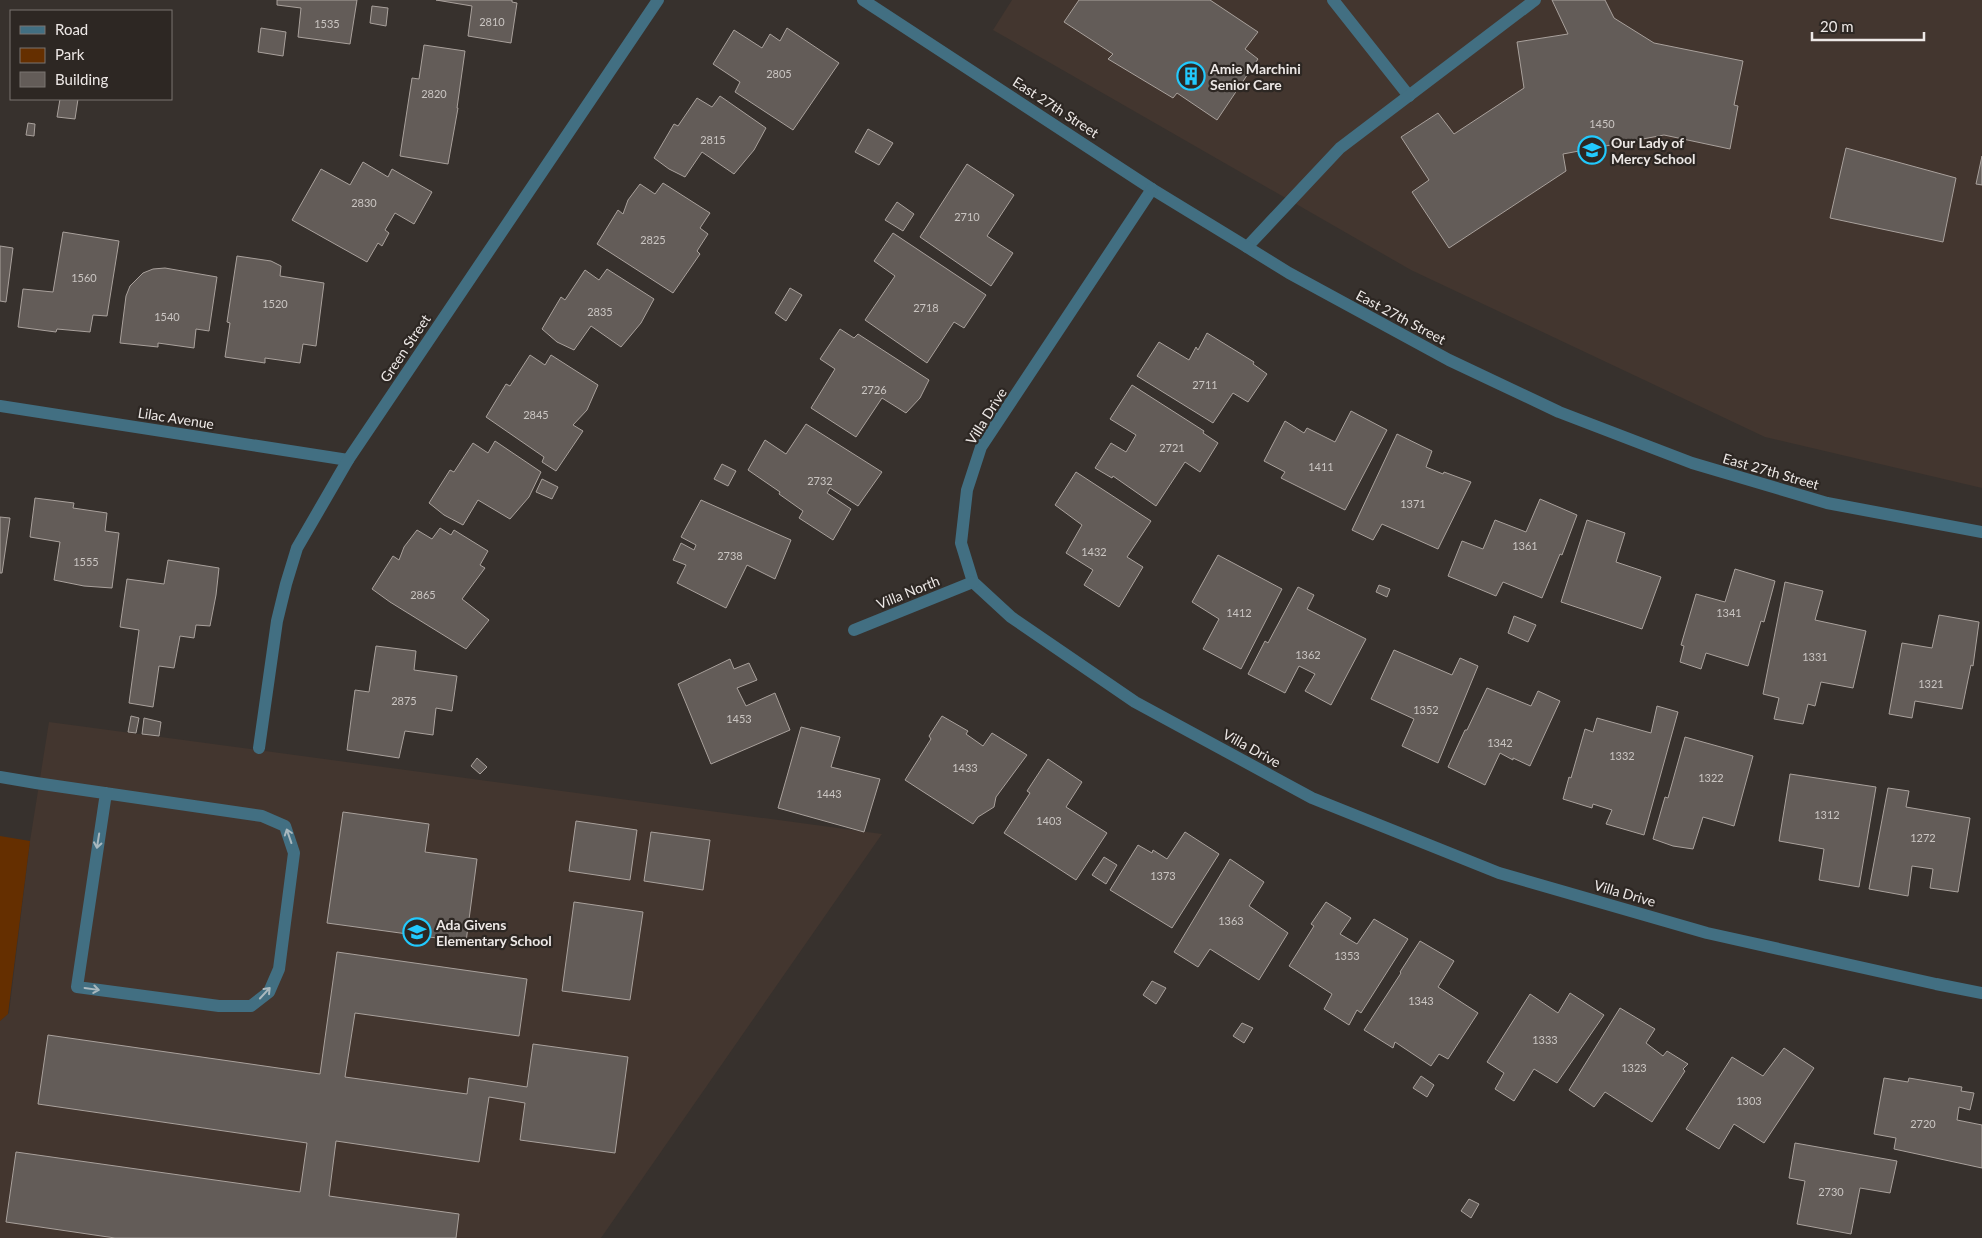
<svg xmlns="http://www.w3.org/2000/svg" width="1982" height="1238" font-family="Lato,sans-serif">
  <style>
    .built { fill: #43362f }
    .green { fill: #652f00 }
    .building { fill: #635c58; stroke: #a9a19c }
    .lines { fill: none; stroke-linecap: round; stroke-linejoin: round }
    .service { stroke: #426f82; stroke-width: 12 }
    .minor { stroke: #426f82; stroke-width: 12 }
    .oneway { stroke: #a9b8be }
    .labels { text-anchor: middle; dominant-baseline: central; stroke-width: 4.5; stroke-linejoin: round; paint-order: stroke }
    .number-label { font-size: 11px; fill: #cac5c2 }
    .poi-label { font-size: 14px; font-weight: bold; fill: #ede8e6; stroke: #2d2723; text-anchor: start }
    .street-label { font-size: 14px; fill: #ede8e6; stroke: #2d2723 }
  </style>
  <rect width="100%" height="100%" fill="#37312d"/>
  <g class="built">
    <polygon points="1012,0 1982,0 1982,488 1765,437 1411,270 993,30"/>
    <polygon points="49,722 510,784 882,834 601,1238 0,1238 0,1021 9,1013 30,841"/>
  </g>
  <polygon class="green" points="0,836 30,841 8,1014 0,1021"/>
  <g class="building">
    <polygon points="277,0 357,0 350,44 298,37 301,8 277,5"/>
    <polygon points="436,0 512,0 512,2 517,3 511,43 468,36 472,6"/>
    <polygon points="1079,0 1210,0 1258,32 1245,49 1258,59 1217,120 1177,93 1173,98 1108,59 1113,54 1064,22"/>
    <polygon points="1552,0 1605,0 1614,18 1654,43 1743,61 1734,105 1738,106 1730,149 1664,135 1563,154 1566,171 1449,248 1412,192 1429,180 1401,137 1438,113 1454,134 1524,88 1517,42 1568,34"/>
    <polygon points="372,6 388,8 386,26 370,23"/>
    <polygon points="261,28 286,32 283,56 258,52"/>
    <polygon points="787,28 839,63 793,130 735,92 740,82 713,64 734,30 762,48 770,34 780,41"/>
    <polygon points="424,45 465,51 457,108 458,108 448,164 400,156 412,78 419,79"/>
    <polygon points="720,96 766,128 754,150 734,174 702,152 685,177 669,169 654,158 674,124 678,126 697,98 712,107"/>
    <polygon points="60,99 78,99 75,119 57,117"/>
    <polygon points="28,123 35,124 34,136 26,135"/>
    <polygon points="868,129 893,143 879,165 855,152"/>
    <polygon points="1846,148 1956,178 1943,242 1830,218"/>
    <polygon points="1982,156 1982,185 1976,184"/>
    <polygon points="363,162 388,177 392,169 432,192 414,224 395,213 385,230 389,233 382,246 378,243 367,262 292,220 321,169 350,185"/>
    <polygon points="967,164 1014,195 987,236 1013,253 991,286 920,237"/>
    <polygon points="663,183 710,213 700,228 708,234 697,251 700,254 673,293 597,244 618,210 623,214 628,200 640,184 655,194"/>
    <polygon points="897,202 914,214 903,231 885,220"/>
    <polygon points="63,232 119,241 107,316 93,315 90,332 57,329 56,332 18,327 23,289 53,292"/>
    <polygon points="893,233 986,295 964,328 954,322 927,363 865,320 895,276 874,261"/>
    <polygon points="0,246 13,248 6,302 0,301"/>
    <polygon points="237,256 271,261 281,266 280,276 324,283 316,346 303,344 300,363 265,358 265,363 225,357 230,323 227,322"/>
    <polygon points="165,268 217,277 209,331 196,329 194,348 158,343 158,347 120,343 126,296 130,286 143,273 153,269"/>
    <polygon points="607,269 654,299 641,323 621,347 591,326 574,350 557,342 542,329 561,297 565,300 585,270 599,280"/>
    <polygon points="790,288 802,295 786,321 775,313"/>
    <polygon points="840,329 854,338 858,334 929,380 920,398 906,413 882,398 856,437 811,408 835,369 820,359"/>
    <polygon points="1207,333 1254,362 1253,364 1267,374 1248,402 1233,393 1213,423 1137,376 1159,342 1189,360 1196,347 1198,350"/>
    <polygon points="530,355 545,365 551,355 598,385 587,410 573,425 583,431 556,471 542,462 544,457 486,417 506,384 510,386"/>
    <polygon points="1132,385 1204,431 1203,433 1218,443 1200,472 1185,462 1156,506 1113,476 1112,478 1095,468 1111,443 1126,452 1136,435 1110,419"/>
    <polygon points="1351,411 1387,430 1345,510 1281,478 1285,472 1264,461 1285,421 1304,433 1307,428 1335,442"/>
    <polygon points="806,424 882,472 858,506 830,488 827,493 851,509 833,540 799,518 803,511 779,494 780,492 748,470 765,440 786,454"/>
    <polygon points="1397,434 1432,451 1426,467 1443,474 1444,472 1471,482 1438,549 1382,524 1373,540 1352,530"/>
    <polygon points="495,441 541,472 529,497 510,519 478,500 463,525 444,515 429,503 450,470 454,472 473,443 488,453"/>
    <polygon points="722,464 736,471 728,486 714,479"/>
    <polygon points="1076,472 1151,521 1127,557 1143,567 1119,607 1084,585 1093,570 1066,553 1082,525 1055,505"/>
    <polygon points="542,479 558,487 552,499 536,492"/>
    <polygon points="35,498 74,503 73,508 107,513 105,531 119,533 112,588 84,586 54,580 60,542 30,537"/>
    <polygon points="1540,499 1577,515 1562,555 1560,554 1542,598 1503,582 1496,596 1448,576 1462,541 1483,549 1495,520 1526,532"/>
    <polygon points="701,500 791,540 775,579 747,565 726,608 677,583 686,565 673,560 681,543 694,550 696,545 681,537"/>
    <polygon points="0,517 10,518 2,573 0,573"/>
    <polygon points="1587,520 1625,533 1616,562 1661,577 1642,629 1561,602"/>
    <polygon points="440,528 451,535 454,530 488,551 480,565 485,568 462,599 489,620 466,649 390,602 372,589 393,556 399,560 404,547 417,530 432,539"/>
    <polygon points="1218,555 1282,589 1241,669 1203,649 1219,619 1192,602"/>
    <polygon points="168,560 219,568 216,595 210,626 196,625 194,638 180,636 174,668 159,666 153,707 129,703 139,630 120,627 127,579 164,584"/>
    <polygon points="1735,569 1775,581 1764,622 1761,621 1748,666 1706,653 1701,669 1680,662 1684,646 1681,645 1696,594 1725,602"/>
    <polygon points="1785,582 1823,591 1815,620 1866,631 1853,688 1821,682 1815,706 1808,704 1803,724 1774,719 1779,698 1763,694"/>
    <polygon points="1379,585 1390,589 1387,597 1376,592"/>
    <polygon points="1298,587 1314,595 1307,609 1366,639 1331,705 1305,691 1315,674 1299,666 1285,693 1248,674 1265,641 1268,643"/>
    <polygon points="1939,615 1979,622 1973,666 1971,665 1962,709 1915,701 1912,718 1889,714 1902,643 1932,648"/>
    <polygon points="1514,616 1536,625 1528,642 1508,633"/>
    <polygon points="376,646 416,651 414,670 457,676 452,711 436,708 433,735 405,731 399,758 347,750 355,690 369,692"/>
    <polygon points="1394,650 1452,675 1460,658 1478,666 1438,763 1402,746 1414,719 1371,699"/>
    <polygon points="730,659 734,669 749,663 757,680 737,688 746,706 775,693 790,730 711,764 678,684"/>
    <polygon points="1487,688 1531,706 1538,691 1560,701 1530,766 1513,758 1513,760 1500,753 1485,785 1448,767 1465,730 1467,730"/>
    <polygon points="1657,706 1678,712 1644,835 1606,824 1612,810 1593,804 1592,808 1563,799 1569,777 1571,778 1585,729 1593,732 1597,718 1651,733"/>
    <polygon points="131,716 139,718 136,733 128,732"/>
    <polygon points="942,716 968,731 966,734 983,746 992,733 1027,755 996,797 994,807 978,817 973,824 905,780 931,739 929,736"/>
    <polygon points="144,718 161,722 159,736 142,734"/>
    <polygon points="801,727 840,737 831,767 880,779 864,832 778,808"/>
    <polygon points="1685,737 1753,756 1734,826 1703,817 1693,849 1673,846 1653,839 1665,797 1668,798"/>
    <polygon points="477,758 487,767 480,774 471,766"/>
    <polygon points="1048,759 1082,782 1066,807 1107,833 1076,880 1004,833 1030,793 1027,791"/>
    <polygon points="1790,774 1876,787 1859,887 1819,880 1824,849 1779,841"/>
    <polygon points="1888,788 1909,791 1906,807 1970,818 1958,892 1930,888 1933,869 1912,866 1908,896 1869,889"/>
    <polygon points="343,812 429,824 425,852 477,859 466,942 327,923"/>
    <polygon points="576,821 637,830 630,880 569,871"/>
    <polygon points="651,832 710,840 703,890 644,881"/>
    <polygon points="1185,832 1219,854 1172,928 1110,890 1138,845 1152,853 1153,850 1167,859"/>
    <polygon points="1104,857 1117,865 1106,884 1092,875"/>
    <polygon points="1230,859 1264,882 1249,906 1288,933 1259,980 1210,949 1198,967 1174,952"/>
    <polygon points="574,902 643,912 630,1000 562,991"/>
    <polygon points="1326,902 1351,918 1340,934 1357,944 1374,919 1408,939 1361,1013 1357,1010 1349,1025 1324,1009 1332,994 1289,966 1314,926 1311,924"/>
    <polygon points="1420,941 1454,961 1438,987 1478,1013 1448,1059 1439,1054 1431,1066 1395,1042 1393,1048 1364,1030 1401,973 1400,972"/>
    <polygon points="337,952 527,979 519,1036 355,1013 345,1077 467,1094 469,1078 527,1087 533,1044 628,1057 615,1153 520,1140 525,1103 489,1097 479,1162 336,1141 329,1196 459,1214 456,1238 115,1238 6,1222 16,1152 300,1192 307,1143 38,1104 48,1035 320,1074"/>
    <polygon points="1152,981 1166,988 1156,1004 1143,995"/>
    <polygon points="1570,993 1604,1015 1557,1083 1534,1069 1514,1101 1495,1089 1504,1073 1487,1062 1530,994 1558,1013"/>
    <polygon points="1620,1008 1655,1029 1646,1043 1663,1056 1667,1051 1688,1064 1683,1069 1685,1071 1652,1122 1605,1092 1594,1107 1569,1090"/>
    <polygon points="1242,1023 1253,1028 1244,1043 1233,1036"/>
    <polygon points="1784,1048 1814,1068 1764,1143 1734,1124 1719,1149 1686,1129 1732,1057 1763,1076"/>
    <polygon points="1421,1076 1434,1085 1427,1097 1413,1088"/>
    <polygon points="1884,1078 1908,1082 1909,1078 1962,1087 1961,1091 1974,1093 1970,1110 1959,1107 1957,1120 1982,1125 1982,1168 1894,1149 1896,1138 1874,1134"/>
    <polygon points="1795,1143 1897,1161 1890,1193 1860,1188 1851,1234 1797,1224 1805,1181 1789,1178"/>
    <polygon points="1469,1199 1479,1204 1471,1218 1461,1211"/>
  </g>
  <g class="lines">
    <g class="service">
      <polyline points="1333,0 1409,96"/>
      <polyline points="1247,247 1340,148 1535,0"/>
      <polyline points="0,777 36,783 262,816 285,826 294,853 279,969 269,992 251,1006 219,1006 77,987 106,793"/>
    </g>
    <g class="minor">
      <polyline points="863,0 1152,189 1247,247 1289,273 1449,360 1559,412 1692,463 1827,503 1982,532"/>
      <polyline points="1152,189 981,447 967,490 961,543 973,582 1011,617 1135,702 1312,798 1499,873 1707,933 1936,984 1982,993"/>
      <polyline points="0,406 348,460"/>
      <polyline points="854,630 973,582"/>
      <polyline points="259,748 277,621 286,584 297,548 348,460 658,0"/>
    </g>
  </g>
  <defs><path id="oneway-shaft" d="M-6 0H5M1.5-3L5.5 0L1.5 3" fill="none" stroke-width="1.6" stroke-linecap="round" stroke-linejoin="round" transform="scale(1.25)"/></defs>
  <g class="oneway">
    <use href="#oneway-shaft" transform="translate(289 836) rotate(-109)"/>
    <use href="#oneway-shaft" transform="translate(98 841) rotate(99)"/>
    <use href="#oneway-shaft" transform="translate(92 989) rotate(8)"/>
    <use href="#oneway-shaft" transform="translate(265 993) rotate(-47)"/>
  </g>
  <defs>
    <g id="building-ring" transform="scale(1.4375)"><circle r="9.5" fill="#2d2723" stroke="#22c9fd" stroke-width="1.5"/><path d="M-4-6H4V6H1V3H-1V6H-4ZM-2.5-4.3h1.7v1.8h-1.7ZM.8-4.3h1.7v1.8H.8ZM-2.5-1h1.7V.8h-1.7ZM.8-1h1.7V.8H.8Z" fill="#22c9fd"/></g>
    <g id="school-ring" transform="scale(1.4375)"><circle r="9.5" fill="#2d2723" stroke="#22c9fd" stroke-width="1.5"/><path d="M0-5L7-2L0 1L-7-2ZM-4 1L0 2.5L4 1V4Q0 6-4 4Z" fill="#22c9fd"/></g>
  </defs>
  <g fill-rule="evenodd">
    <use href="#building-ring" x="1191" y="76"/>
    <use href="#school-ring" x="1592" y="150"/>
    <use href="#school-ring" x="417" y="932"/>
  </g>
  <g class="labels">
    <g class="number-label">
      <text x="492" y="21">2810</text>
      <text x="327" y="23">1535</text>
      <text x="779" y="73">2805</text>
      <text x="434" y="93">2820</text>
      <text x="1602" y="123">1450</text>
      <text x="713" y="139">2815</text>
      <text x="364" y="202">2830</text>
      <text x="967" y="216">2710</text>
      <text x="653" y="239">2825</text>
      <text x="84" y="277">1560</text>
      <text x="275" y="303">1520</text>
      <text x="926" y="307">2718</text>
      <text x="600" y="311">2835</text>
      <text x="167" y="316">1540</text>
      <text x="1205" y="384">2711</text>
      <text x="874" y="389">2726</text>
      <text x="536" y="414">2845</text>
      <text x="1172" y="447">2721</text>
      <text x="1321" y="466">1411</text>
      <text x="820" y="480">2732</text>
      <text x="1413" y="503">1371</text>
      <text x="1525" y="545">1361</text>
      <text x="1094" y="551">1432</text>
      <text x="730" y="555">2738</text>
      <text x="86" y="561">1555</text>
      <text x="423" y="594">2865</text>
      <text x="1239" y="612">1412</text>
      <text x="1729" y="612">1341</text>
      <text x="1308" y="654">1362</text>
      <text x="1815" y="656">1331</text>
      <text x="1931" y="683">1321</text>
      <text x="404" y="700">2875</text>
      <text x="1426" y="709">1352</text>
      <text x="739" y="718">1453</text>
      <text x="1500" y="742">1342</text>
      <text x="1622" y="755">1332</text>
      <text x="965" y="767">1433</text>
      <text x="1711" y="777">1322</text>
      <text x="829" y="793">1443</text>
      <text x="1827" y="814">1312</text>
      <text x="1049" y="820">1403</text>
      <text x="1923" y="837">1272</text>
      <text x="1163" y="875">1373</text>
      <text x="1231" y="920">1363</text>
      <text x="1347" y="955">1353</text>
      <text x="1421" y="1000">1343</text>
      <text x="1545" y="1039">1333</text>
      <text x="1634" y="1067">1323</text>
      <text x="1749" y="1100">1303</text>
      <text x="1923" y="1123">2720</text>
      <text x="1831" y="1191">2730</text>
    </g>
    <g class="poi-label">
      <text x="1210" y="68">Amie Marchini<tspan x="1210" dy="16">Senior Care</tspan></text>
      <text x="1611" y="142">Our Lady of<tspan x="1611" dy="16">Mercy School</tspan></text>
      <text x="436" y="924">Ada Givens<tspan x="436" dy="16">Elementary School</tspan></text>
    </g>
    <g class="street-label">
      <text transform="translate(1056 107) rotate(33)">East 27th Street</text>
      <text transform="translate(1401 317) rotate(28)">East 27th Street</text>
      <text transform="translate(405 348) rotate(-56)">Green Street</text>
      <text transform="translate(986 416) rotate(-58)">Villa Drive</text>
      <text transform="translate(176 418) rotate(9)">Lilac Avenue</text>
      <text transform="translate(1771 471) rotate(16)">East 27th Street</text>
      <text transform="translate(908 592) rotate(-22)">Villa North</text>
      <text transform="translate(1252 748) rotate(29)">Villa Drive</text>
      <text transform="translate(1625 893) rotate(16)">Villa Drive</text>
    </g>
  </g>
  <rect x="10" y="10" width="162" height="90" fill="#2d2723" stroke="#7a7471"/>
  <rect x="20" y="26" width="25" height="8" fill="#426f82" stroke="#7a7471"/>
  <text x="55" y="35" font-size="15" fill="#ede8e6">Road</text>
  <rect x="20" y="48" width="25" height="15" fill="#652f00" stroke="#7a7471"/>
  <text x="55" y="60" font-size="15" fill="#ede8e6">Park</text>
  <rect x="20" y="72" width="25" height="15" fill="#635c58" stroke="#7a7471"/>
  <text x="55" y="85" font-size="15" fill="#ede8e6">Building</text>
  <path d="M1812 32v8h112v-8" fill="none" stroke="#ede8e6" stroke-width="2.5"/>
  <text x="1820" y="32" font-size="15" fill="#ede8e6" stroke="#2d2723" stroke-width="4" paint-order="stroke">20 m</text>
</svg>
